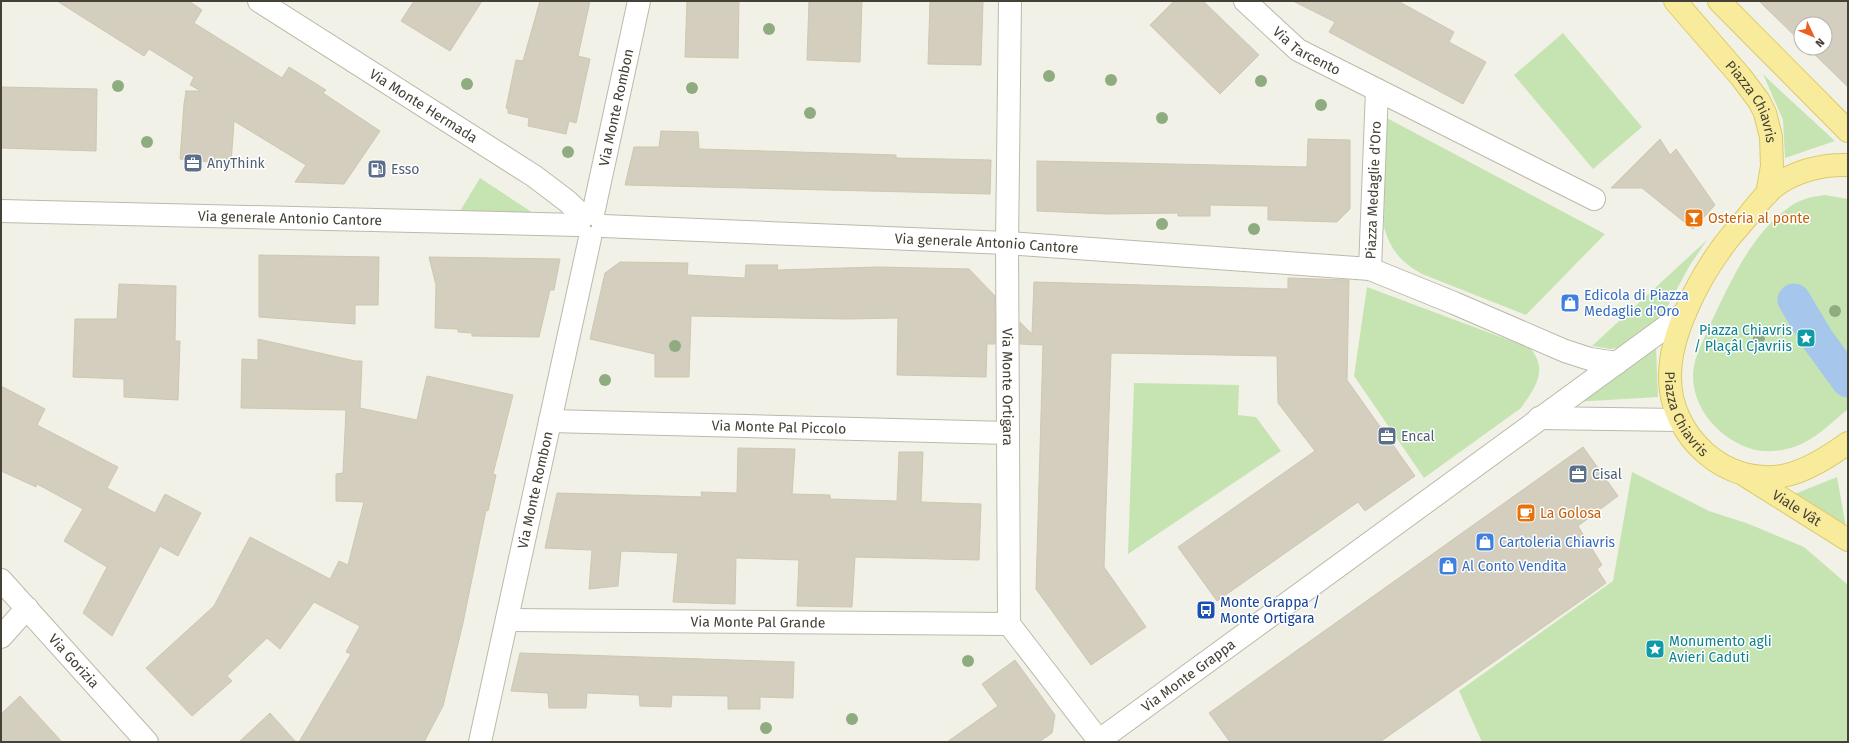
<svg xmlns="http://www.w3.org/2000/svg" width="1849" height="743" font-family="'Fira Sans',sans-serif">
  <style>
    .green { fill: #c6e4b2 }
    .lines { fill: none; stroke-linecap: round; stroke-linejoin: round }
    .canal { stroke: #a7c6ec; stroke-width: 33 }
    .building { fill: #d3cebd; stroke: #cec7b1 }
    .minor-casing { stroke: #bdb9aa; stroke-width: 24 }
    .major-casing { stroke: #dccb6b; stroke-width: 24 }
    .minor { stroke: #fff; stroke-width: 22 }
    .major { stroke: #f8eb9b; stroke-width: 22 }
    .tree { fill: #8fac81 }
    .labels { text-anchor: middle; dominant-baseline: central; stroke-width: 3; stroke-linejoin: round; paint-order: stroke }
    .street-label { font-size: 14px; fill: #454136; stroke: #fff }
    .service-label { font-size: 14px; fill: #4e5e75; stroke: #fff; text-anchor: start }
    .food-label { font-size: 14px; fill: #c56008; stroke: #fff; text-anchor: start }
    .shop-label { font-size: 14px; fill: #366cbe; stroke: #fff; text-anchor: start }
    .culture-label { font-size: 14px; fill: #0d838f; stroke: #fff; text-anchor: end }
    .transit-label { font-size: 14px; fill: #164399; stroke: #fff; text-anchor: start }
  </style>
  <rect width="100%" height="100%" fill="#f2f1e7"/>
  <g class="green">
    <polygon points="1563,33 1642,127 1593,169 1514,75"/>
    <polygon points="1763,74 1770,81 1835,141 1785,158 1783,120"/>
    <path d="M1385 117 1605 234 1526 315 1422 274C1402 263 1390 250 1384 227Z"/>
    <polygon points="480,178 533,213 460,211"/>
    <path d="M1825 195 1848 199V409C1831 423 1815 440 1794 447 1782 451 1765 453 1752 449 1721 440 1693 410 1693 376 1693 358 1703 342 1710 325 1729 284 1751 235 1788 208 1799 199 1811 197 1825 195Z"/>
    <polygon points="1707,240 1690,265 1661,318 1621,347 1611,349 1592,346"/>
    <path d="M1367 287 1530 348C1549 370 1535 388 1521 408L1424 478 1354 376Z"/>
    <polygon points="1656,347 1658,397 1574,402"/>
    <polygon points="1134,383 1239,385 1238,415 1256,417 1281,451 1128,554"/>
    <polygon points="1632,472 1709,511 1749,524 1804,547 1848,585 1848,742 1482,742 1459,691 1613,581"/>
    <polygon points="1837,477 1846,527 1792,495"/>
  </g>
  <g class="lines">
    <polyline class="canal" points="1794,300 1818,340 1848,381"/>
  </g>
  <g class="building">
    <polygon points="57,1 189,1 202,10 194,23 282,78 289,67 326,90 323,93 380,131 344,184 295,182 306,165 234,121 231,164 180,159 184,104 186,92 185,91 201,91 190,85 194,77 149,49 144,56"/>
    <polygon points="414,1 482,1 450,51 401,21"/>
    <polygon points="540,1 590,1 578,56 590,59 576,123 569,121 566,134 528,126 529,118 508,113 508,109 506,108 516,60 523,61"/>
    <polygon points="687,1 739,1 738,58 685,57"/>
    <polygon points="809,1 862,1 860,62 807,60"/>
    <polygon points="930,1 983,1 981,65 928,64"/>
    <polygon points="1174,1 1203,1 1259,55 1220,94 1150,25"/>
    <polygon points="1293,1 1398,1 1454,32 1449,42 1486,62 1463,104 1329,32 1335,22"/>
    <polygon points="1759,1 1848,1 1848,87 1808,48 1825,48 1825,24 1801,24 1801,42"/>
    <polygon points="1,87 97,89 96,151 1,148"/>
    <polygon points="661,131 698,132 699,149 896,155 896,158 991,160 990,194 625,185 634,147 659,147"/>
    <polygon points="1308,139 1350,140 1350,209 1337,222 1268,220 1268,206 1210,205 1210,216 1178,216 1178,213 1108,214 1037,211 1037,161 1307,167"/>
    <polygon points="1660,139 1670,155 1676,149 1715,205 1693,229 1642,188 1611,188"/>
    <polygon points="259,255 379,257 378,305 355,305 355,324 259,317"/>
    <polygon points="429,257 560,259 554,290 550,290 539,337 472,336 472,333 458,332 458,329 435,328 436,285"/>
    <polygon points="620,262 688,263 687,275 745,278 746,265 778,265 777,270 878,267 969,269 995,296 995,344 987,344 986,377 897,375 898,318 846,319 691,316 689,377 655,377 655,354 590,339 605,273"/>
    <polygon points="1288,278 1349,280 1347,380 1415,476 1365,511 1358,502 1217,601 1178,547 1315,451 1278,403 1277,356 1111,353 1104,567 1146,627 1091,665 1036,589 1043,345 1020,344 1020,322 1032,334 1034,282 1288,289"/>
    <polygon points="119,284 176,286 175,341 180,341 178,400 124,397 124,379 73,377 75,319 117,319"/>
    <polygon points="258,339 355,361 362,361 360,408 417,420 427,376 513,395 493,474 496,475 488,511 486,510 463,623 443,706 424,742 299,742 351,654 346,652 360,626 314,602 280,649 267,638 227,676 232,681 192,716 146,668 214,606 250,537 330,579 339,561 348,565 364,502 336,501 336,474 343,473 346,410 241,408 242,359 258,360"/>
    <polygon points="1,386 45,409 37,425 118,467 107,488 155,513 165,494 201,513 178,556 160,546 112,636 83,613 107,567 64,541 83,509 37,484 36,487 1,471"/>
    <polygon points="1583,447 1618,496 1578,526 1602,565 1597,569 1606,583 1380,742 1230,742 1209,713"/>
    <polygon points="738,448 795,449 792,494 830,495 830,499 897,501 899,452 923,452 921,502 981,504 979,560 855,557 852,607 797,606 799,560 736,558 735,604 673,602 678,553 621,551 618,586 589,589 592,550 545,548 557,493 702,497 701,492 737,493"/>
    <polygon points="520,653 794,662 793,698 760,697 760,709 728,709 728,696 672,695 671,707 640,706 639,695 587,693 586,708 549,708 548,693 511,691"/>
    <polygon points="1015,660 1055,715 1052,733 1039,742 947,742 998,706 982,684"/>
    <polygon points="20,696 62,742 1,742 1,714"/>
    <polygon points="270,713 296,742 239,742"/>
  </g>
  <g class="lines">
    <g class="minor-casing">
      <g id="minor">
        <path id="s1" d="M259 1 534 176 567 201 583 216"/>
        <path id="s2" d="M1010 1 1007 243 1009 624 1100 742"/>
        <path id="s3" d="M1245 1 1298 50 1594 199"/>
        <path id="s4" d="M1 211 579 225"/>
        <path id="s5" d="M593 214 639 1"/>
        <path id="s6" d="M603 226 1007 243 1370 269 1454 303 1565 351 1590 359 1617 363"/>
        <path id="s7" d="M1370 269 1377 90"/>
        <polyline points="1539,418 1679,420"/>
        <path id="s8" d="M550 421 1008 433"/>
        <path id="s9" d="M1 580 147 742"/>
        <path id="s10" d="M507 620 1009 624"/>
        <polyline points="1,637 27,608"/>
        <path id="s11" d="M480 742 590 238"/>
        <path id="s12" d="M1097 742 1685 313"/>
      </g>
    </g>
    <g class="major-casing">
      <g id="major">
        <path id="s13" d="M1675 1 1741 77 1759 101 1765 113 1771 137 1772 166 1767 194"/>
        <polyline points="1719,1 1848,131"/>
        <path id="s14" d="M1848 165C1823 164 1794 171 1774 187 1764 195 1756 206 1748 216 1739 227 1729 237 1721 249 1697 282 1670 335 1670 376 1669 436 1727 489 1787 475 1808 470 1830 456 1848 443"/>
        <path id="s15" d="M1746 476 1848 540"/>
      </g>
    </g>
    <use href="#minor" class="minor"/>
    <use href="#major" class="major"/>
  </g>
  <g class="tree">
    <circle cx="769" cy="29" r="6"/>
    <circle cx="1049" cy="76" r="6"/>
    <circle cx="1111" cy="80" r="6"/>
    <circle cx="1261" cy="81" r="6"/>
    <circle cx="467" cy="84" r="6"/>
    <circle cx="118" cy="86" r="6"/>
    <circle cx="692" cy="88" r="6"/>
    <circle cx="1321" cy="105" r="6"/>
    <circle cx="810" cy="113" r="6"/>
    <circle cx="1162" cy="118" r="6"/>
    <circle cx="147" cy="142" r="6"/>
    <circle cx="568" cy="152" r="6"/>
    <circle cx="1162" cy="224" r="6"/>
    <circle cx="1254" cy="229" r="6"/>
    <circle cx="1835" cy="311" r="6"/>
    <circle cx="1759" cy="338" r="6"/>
    <circle cx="675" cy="346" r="6"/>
    <circle cx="605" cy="380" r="6"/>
    <circle cx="968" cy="661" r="6"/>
    <circle cx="852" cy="719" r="6"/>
    <circle cx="766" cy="728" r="6"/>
  </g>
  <defs>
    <g id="office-square" transform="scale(1)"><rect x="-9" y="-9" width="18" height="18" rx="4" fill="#5c6f8a" stroke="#fff"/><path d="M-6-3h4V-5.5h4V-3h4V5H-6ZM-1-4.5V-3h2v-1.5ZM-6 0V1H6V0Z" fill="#fff"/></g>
    <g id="fuel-square" transform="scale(1)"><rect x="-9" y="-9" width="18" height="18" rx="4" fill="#5c6f8a" stroke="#fff"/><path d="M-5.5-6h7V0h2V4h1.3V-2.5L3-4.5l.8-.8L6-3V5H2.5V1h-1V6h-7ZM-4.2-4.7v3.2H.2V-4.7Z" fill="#fff"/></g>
    <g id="bar-square" transform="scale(1)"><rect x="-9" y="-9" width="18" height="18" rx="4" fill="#e8710a" stroke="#fff"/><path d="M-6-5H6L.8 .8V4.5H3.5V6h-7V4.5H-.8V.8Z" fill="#fff"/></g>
    <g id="shop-square" transform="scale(1)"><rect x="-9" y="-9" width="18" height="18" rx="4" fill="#3f7fe0" stroke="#fff"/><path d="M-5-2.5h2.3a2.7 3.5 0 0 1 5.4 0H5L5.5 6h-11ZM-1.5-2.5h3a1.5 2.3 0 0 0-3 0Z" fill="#fff"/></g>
    <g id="sight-square" transform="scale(1)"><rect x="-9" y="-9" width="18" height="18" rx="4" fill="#0f9aa8" stroke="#fff"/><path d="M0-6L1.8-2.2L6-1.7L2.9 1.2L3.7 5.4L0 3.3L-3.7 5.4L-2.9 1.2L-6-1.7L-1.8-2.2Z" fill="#fff"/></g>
    <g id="cafe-square" transform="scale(1)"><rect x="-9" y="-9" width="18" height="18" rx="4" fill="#e8710a" stroke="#fff"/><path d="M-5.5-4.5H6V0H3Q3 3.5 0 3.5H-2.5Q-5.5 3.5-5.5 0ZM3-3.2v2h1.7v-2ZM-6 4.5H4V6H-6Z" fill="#fff"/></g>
    <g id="bus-square" transform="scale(1)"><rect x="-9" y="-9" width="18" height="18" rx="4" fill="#1a4fb4" stroke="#fff"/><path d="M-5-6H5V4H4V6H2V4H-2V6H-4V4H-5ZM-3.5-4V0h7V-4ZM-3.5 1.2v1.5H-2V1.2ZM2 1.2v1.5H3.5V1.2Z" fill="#fff"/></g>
  </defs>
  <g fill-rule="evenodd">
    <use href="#office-square" x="193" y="163"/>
    <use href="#fuel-square" x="377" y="169"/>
    <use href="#bar-square" x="1694" y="218"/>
    <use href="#shop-square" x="1570" y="303"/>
    <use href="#sight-square" x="1806" y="338"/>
    <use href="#office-square" x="1387" y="436"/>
    <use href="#office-square" x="1578" y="474"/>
    <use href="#cafe-square" x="1526" y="513"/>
    <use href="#shop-square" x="1485" y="542"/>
    <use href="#shop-square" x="1448" y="566"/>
    <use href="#bus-square" x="1206" y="610"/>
    <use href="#sight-square" x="1655" y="649"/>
  </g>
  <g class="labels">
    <g class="street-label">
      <text stroke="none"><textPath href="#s3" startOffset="80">Via Tarcento</textPath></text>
      <text stroke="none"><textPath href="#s13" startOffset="128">Piazza Chiavris</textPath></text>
      <text stroke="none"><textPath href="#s1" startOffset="195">Via Monte Hermada</textPath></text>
      <text stroke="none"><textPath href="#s5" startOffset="109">Via Monte Rombon</textPath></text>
      <text stroke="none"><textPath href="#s7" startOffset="79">Piazza Medaglie d'Oro</textPath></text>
      <text stroke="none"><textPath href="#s4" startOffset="289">Via generale Antonio Cantore</textPath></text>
      <text stroke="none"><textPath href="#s6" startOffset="384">Via generale Antonio Cantore</textPath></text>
      <text stroke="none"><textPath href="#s2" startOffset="386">Via Monte Ortigara</textPath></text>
      <text stroke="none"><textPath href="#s14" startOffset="341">Piazza Chiavris</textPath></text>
      <text stroke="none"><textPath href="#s8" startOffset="229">Via Monte Pal Piccolo</textPath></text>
      <text stroke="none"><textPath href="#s11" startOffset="258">Via Monte Rombon</textPath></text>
      <text stroke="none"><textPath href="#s15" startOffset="60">Viale Vât</textPath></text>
      <text stroke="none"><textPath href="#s10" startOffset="251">Via Monte Pal Grande</textPath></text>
      <text stroke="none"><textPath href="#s9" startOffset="109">Via Gorizia</textPath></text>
      <text stroke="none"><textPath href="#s12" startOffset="113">Via Monte Grappa</textPath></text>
    </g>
    <g class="service-label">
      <text x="207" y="163">AnyThink</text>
      <text x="391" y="169">Esso</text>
      <text x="1401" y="436">Encal</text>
      <text x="1592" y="474">Cisal</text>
    </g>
    <g class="food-label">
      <text x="1708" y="218">Osteria al ponte</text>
      <text x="1540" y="513">La Golosa</text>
    </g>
    <g class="shop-label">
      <text x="1584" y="295">Edicola di Piazza<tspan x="1584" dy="16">Medaglie d'Oro</tspan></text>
      <text x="1499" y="542">Cartoleria Chiavris</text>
      <text x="1462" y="566">Al Conto Vendita</text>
    </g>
    <g class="culture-label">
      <text x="1792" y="330">Piazza Chiavris<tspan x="1792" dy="16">/ Plaçâl Cjavriis</tspan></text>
      <text x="1669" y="641" text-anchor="start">Monumento agli<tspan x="1669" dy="16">Avieri Caduti</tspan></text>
    </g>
    <g class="transit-label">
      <text x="1220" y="602">Monte Grappa /<tspan x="1220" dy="16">Monte Ortigara</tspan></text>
    </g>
  </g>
  <rect width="1849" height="743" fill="none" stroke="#454136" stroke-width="4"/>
  <g transform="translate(1813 36) rotate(134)"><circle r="19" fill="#ffffff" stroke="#b5b3af"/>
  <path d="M0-3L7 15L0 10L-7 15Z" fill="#ec5f24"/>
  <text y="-6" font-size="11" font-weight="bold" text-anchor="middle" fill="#454136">N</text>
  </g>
</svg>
